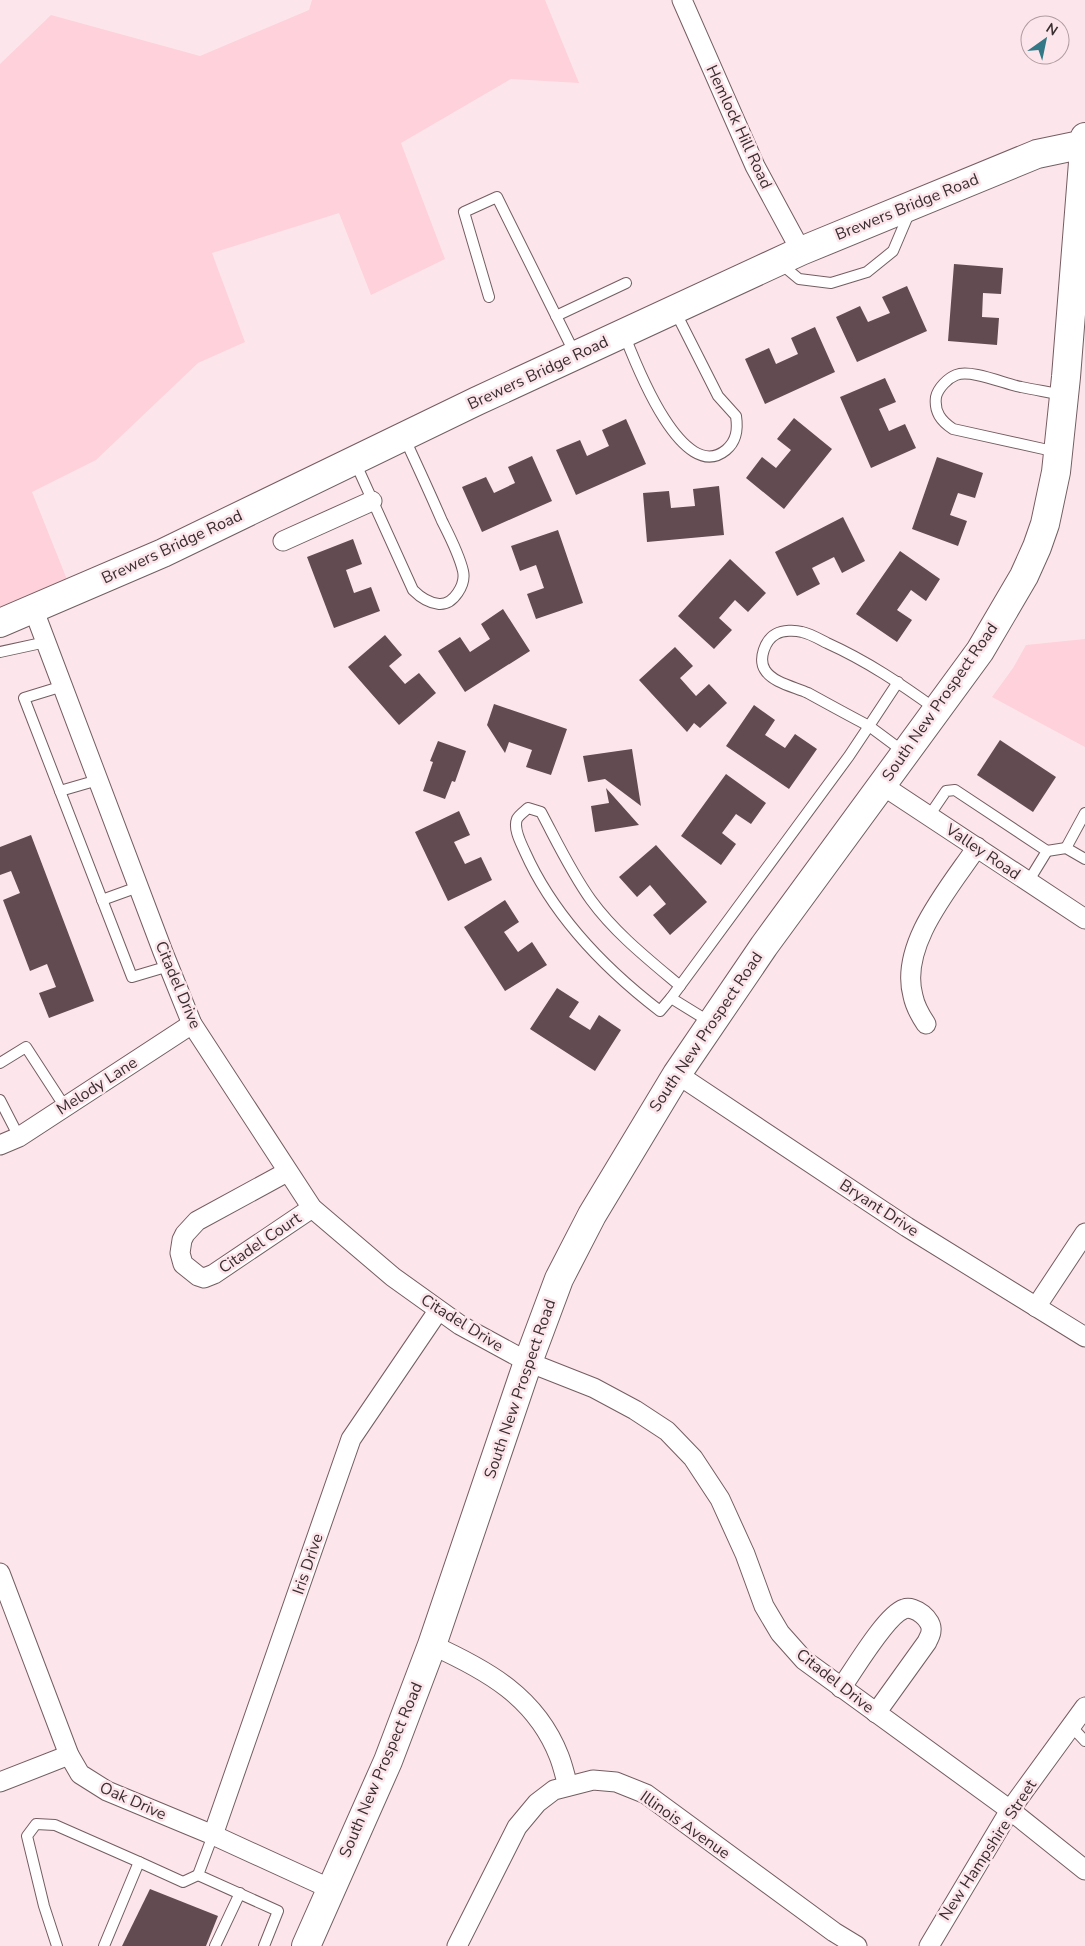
<svg xmlns="http://www.w3.org/2000/svg" width="1085" height="1946" font-family="'Nunito Sans',sans-serif">
  <style>
    .green { fill: #fed1db }
    .building { fill: #624c51 }
    .lines { fill: none; stroke-linecap: round; stroke-linejoin: round }
    .lane-casing { stroke: #745d62; stroke-width: 12 }
    .street-casing { stroke: #745d62; stroke-width: 21 }
    .secondary-casing { stroke: #745d62; stroke-width: 30 }
    .lane { stroke: #fff; stroke-width: 10 }
    .street { stroke: #fff; stroke-width: 19 }
    .secondary { stroke: #fff; stroke-width: 28 }
    .labels { text-anchor: middle; dominant-baseline: central; stroke-width: 5; stroke-linejoin: round; paint-order: stroke }
    .street-label { font-size: 16px; fill: #392e31; stroke: #fde6eb }
  </style>
  <rect width="100%" height="100%" fill="#fde6eb"/>
  <g class="green">
    <polygon points="312,0 545,0 579,83 511,79 401,143 445,259 371,295 339,213 212,253 245,342 198,363 96,460 32,492 72,592 0,618 0,64 51,15 200,56 309,10"/>
    <polygon points="1085,639 1085,747 992,697 1013,668 1026,645"/>
  </g>
  <g class="building">
    <polygon points="954,264 1003,268 1001,294 983,293 982,317 999,318 997,345 948,341"/>
    <polygon points="907,286 927,331 857,362 836,317 860,306 868,322 890,313 882,297"/>
    <polygon points="815,327 835,372 765,404 745,359 769,348 776,364 798,354 791,338"/>
    <polygon points="885,378 896,402 879,409 889,431 905,424 916,448 871,468 840,397"/>
    <polygon points="794,418 832,449 784,509 746,478 762,457 776,468 791,450 777,439"/>
    <polygon points="626,419 646,464 576,495 556,450 580,440 587,456 609,446 602,430"/>
    <polygon points="532,456 552,501 482,532 462,487 486,477 494,493 515,483 508,467"/>
    <polygon points="937,457 983,473 975,498 958,493 950,515 967,521 958,546 912,529"/>
    <polygon points="719,486 724,535 647,542 643,493 669,491 671,508 695,506 693,489"/>
    <polygon points="843,517 865,561 842,573 834,557 812,568 820,584 797,596 775,552"/>
    <polygon points="558,530 583,603 536,619 527,594 544,588 536,565 520,571 511,546"/>
    <polygon points="353,539 362,564 346,570 354,593 371,587 380,611 334,628 307,557"/>
    <polygon points="900,551 940,579 926,601 911,590 897,610 912,620 897,642 856,614"/>
    <polygon points="730,559 766,593 748,612 735,600 719,618 732,630 714,649 678,616"/>
    <polygon points="503,609 530,651 465,692 438,651 460,637 470,652 490,639 481,624"/>
    <polygon points="385,635 402,655 389,666 405,684 419,673 436,693 399,725 348,667"/>
    <polygon points="675,647 693,666 680,678 696,696 709,684 727,703 700,728 694,723 687,732 639,680"/>
    <polygon points="494,704 567,729 551,775 526,767 532,750 509,742 505,753 487,725"/>
    <polygon points="754,705 775,720 765,735 785,748 795,734 817,749 789,789 726,746"/>
    <polygon points="1000,740 1056,777 1033,812 977,775"/>
    <polygon points="438,741 466,751 455,782 452,781 445,799 423,791 433,762 430,761"/>
    <polygon points="632,749 641,806 605,779 588,782 583,756"/>
    <polygon points="726,774 766,803 751,824 736,814 722,833 736,844 721,865 681,836"/>
    <polygon points="606,788 639,825 595,832 591,806 609,803"/>
    <polygon points="459,811 470,835 454,842 465,864 481,857 492,880 448,901 415,832"/>
    <polygon points="31,835 94,1001 49,1018 39,993 56,987 47,964 30,971 3,900 20,893 11,871 0,875 0,847"/>
    <polygon points="656,845 707,902 670,935 653,915 666,904 650,885 637,897 619,877"/>
    <polygon points="505,900 519,922 504,932 518,952 532,942 547,965 505,991 464,927"/>
    <polygon points="557,988 579,1002 569,1017 590,1030 599,1015 621,1030 595,1071 530,1029"/>
    <polygon points="150,1889 218,1916 206,1946 122,1946"/>
  </g>
  <g class="lines">
    <g class="lane-casing">
      <g id="lane">
        <polyline points="781,264 799,279 831,283 867,272 893,251 910,211"/>
        <polyline points="489,297 464,212 497,197 575,354"/>
        <polyline points="556,316 626,283"/>
        <path d="M624 334C635 362 682 486 726 450 737 441 738 429 736 416L718 396 675 311"/>
        <path d="M1057 452 953 429C941 421 934 412 936 397 938 388 948 378 956 375 971 369 1005 384 1021 387 1035 390 1049 392 1063 395"/>
        <path d="M355 462 413 590C420 597 428 603 439 604 454 605 466 584 463 571 459 554 450 537 442 521 430 493 417 465 404 437"/>
        <polyline points="0,652 46,642"/>
        <polyline points="898,682 869,726 904,752"/>
        <polyline points="63,686 24,698 132,977 169,966"/>
        <polyline points="60,791 98,780"/>
        <polyline points="929,816 946,791 955,790 1047,851 1028,882"/>
        <polyline points="1066,848 1085,813"/>
        <polyline points="1047,851 1066,848 1085,859"/>
        <polyline points="102,900 138,887"/>
        <path d="M671 998 660 1011C604 968 554 917 525 852 521 843 513 829 517 819 519 815 525 811 528 808L541 812C557 842 571 872 591 900 615 933 648 959 680 986"/>
        <path d="M710 1022 671 998 849 756 869 726C848 715 828 704 808 693 795 687 773 683 765 670 758 659 765 640 776 634 783 630 795 630 802 632 811 634 819 639 827 643 867 661 901 684 937 710"/>
        <polyline points="0,1063 26,1047 65,1107"/>
        <polyline points="0,1100 19,1137"/>
        <polyline points="1071,1726 1085,1741"/>
        <polyline points="213,1835 198,1875 278,1911 264,1946"/>
        <polyline points="57,1946 44,1906 27,1836 36,1824 55,1825 139,1862"/>
        <polyline points="104,1946 139,1862 183,1882 198,1875"/>
        <polyline points="215,1946 240,1893"/>
      </g>
    </g>
    <g class="street-casing">
      <g id="street">
        <polyline points="682,0 755,166 801,251"/>
        <polyline points="283,541 372,501"/>
        <polyline points="33,608 163,952 192,1024 312,1208 393,1277 460,1325 528,1362 594,1388 635,1410 667,1431 693,1458 720,1499 745,1554 764,1606 780,1633 804,1660 1010,1810 1085,1870"/>
        <polyline points="882,785 1085,919"/>
        <path d="M926 1024C920 1015 915 1006 913 996 899 945 950 887 977 847"/>
        <polyline points="677,1074 907,1227 1085,1337"/>
        <polyline points="0,1145 19,1137 192,1024"/>
        <polyline points="287,1172 197,1221 185,1234 182,1240 180,1253 183,1264 198,1276 204,1278 214,1274 312,1208"/>
        <polyline points="1036,1307 1085,1233"/>
        <polyline points="0,1573 69,1755 80,1774 107,1791 213,1835 331,1889"/>
        <path d="M432 1645C487 1670 536 1697 559 1756 563 1766 565 1776 568 1786"/>
        <path d="M841 1688C854 1670 886 1615 904 1609 915 1605 933 1620 931 1631 931 1635 928 1639 927 1642L876 1713"/>
        <polyline points="0,1782 69,1755"/>
        <polyline points="213,1835 351,1439 438,1311"/>
        <polyline points="457,1946 517,1827 537,1803 554,1790 593,1780 616,1782 646,1794 834,1932 857,1946"/>
        <polyline points="929,1946 1010,1810 1085,1707"/>
      </g>
    </g>
    <g class="secondary-casing">
      <g id="secondary">
        <polyline points="0,623 163,553 477,401 801,251 1037,154 1085,144"/>
        <polyline points="306,1946 388,1761 432,1645 528,1362 559,1279 592,1215 677,1074 764,946 980,651 1024,576 1037,547 1045,524 1056,472 1066,377 1085,137"/>
      </g>
    </g>
    <use href="#lane" class="lane"/>
    <use href="#street" class="street"/>
    <use href="#secondary" class="secondary"/>
  </g>
  <g class="labels">
    <g class="street-label">
      <text transform="translate(739 127) rotate(65)">Hemlock Hill Road</text>
      <text transform="translate(907 207) rotate(-22)">Brewers Bridge Road</text>
      <text transform="translate(538 373) rotate(-25)">Brewers Bridge Road</text>
      <text transform="translate(172 547) rotate(-25)">Brewers Bridge Road</text>
      <text transform="translate(940 702) rotate(-55)">South New Prospect Road</text>
      <text transform="translate(983 852) rotate(34)">Valley Road</text>
      <text transform="translate(178 985) rotate(67)">Citadel Drive</text>
      <text transform="translate(706 1032) rotate(-56)">South New Prospect Road</text>
      <text transform="translate(97 1086) rotate(-33)">Melody Lane</text>
      <text transform="translate(879 1208) rotate(33)">Bryant Drive</text>
      <text transform="translate(260 1243) rotate(-34)">Citadel Court</text>
      <text transform="translate(462 1323) rotate(32)">Citadel Drive</text>
      <text transform="translate(520 1389) rotate(-71)">South New Prospect Road</text>
      <text transform="translate(308 1564) rotate(-71)">Iris Drive</text>
      <text transform="translate(835 1681) rotate(38)">Citadel Drive</text>
      <text transform="translate(381 1770) rotate(-67)">South New Prospect Road</text>
      <text transform="translate(133 1801) rotate(24)">Oak Drive</text>
      <text transform="translate(685 1825) rotate(35)">Illinois Avenue</text>
      <text transform="translate(988 1850) rotate(-57)">New Hampshire Street</text>
    </g>
  </g>
  <g transform="translate(1045 40) rotate(33)"><circle r="24" fill="#fde6eb" stroke="#af9ca1"/>
  <path d="M0-4L9 19L0 12L-9 19Z" fill="#337886"/>
  <text y="-8" font-size="14" font-weight="bold" text-anchor="middle" fill="#392e31">N</text>
  </g>
</svg>
